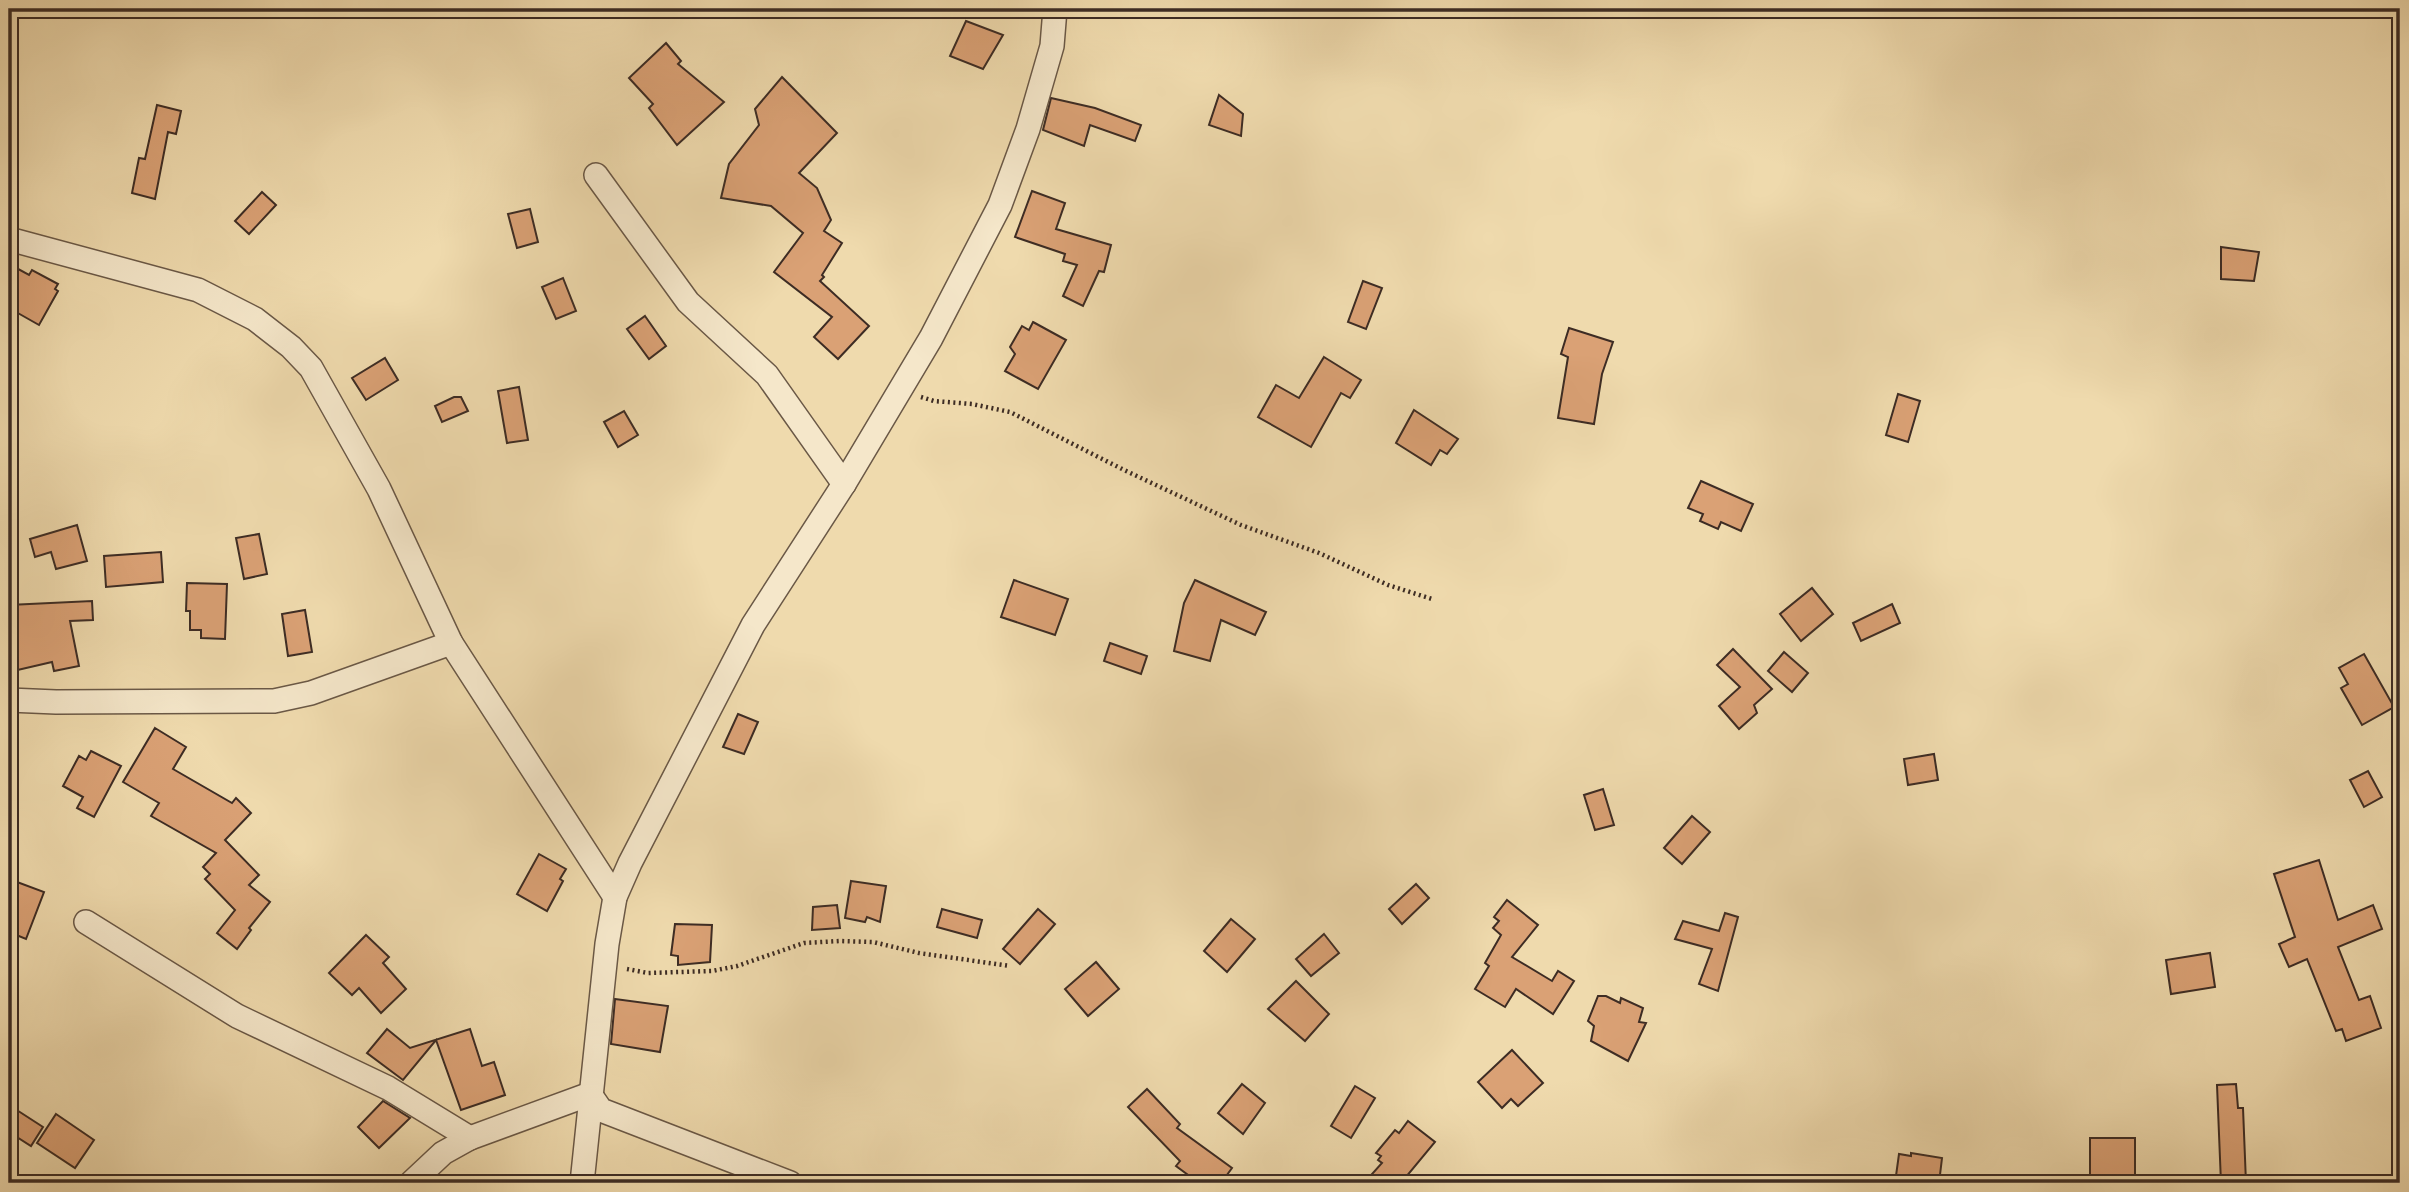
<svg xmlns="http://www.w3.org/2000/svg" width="2409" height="1192" font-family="'Sorts Mill Goudy',serif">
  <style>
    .building { fill: #daa175; stroke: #3d2c24; stroke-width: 2 }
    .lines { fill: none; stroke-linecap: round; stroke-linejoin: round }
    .minor-casing { stroke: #6a5846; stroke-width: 26 }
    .path { stroke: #3d2c24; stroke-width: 4.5; stroke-dasharray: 2 3.5; stroke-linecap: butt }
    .minor { stroke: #f5e7ca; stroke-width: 23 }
  </style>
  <rect width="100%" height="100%" fill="#efdaad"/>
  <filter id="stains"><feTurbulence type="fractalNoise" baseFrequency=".00286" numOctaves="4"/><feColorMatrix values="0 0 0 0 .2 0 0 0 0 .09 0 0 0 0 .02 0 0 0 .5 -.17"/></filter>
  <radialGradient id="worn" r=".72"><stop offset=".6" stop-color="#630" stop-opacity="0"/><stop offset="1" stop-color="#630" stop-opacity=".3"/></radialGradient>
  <g class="building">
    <polygon points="966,21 1003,35 983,69 950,56"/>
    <polygon points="666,43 681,61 678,64 724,102 677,145 649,108 653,104 629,78"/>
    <polygon points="782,77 837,133 799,173 817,188 831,220 824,231 842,243 822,275 824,277 820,281 869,326 838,359 814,337 832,317 774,272 803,233 771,206 721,198 729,164 759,125 755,109"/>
    <polygon points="1219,95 1243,114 1241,136 1209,125"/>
    <polygon points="1051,98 1095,108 1141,125 1135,141 1090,125 1084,146 1043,130"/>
    <polygon points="157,105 181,111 176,134 168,132 155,199 132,193 139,158 145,159"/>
    <polygon points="1032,191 1065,203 1056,229 1111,245 1104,272 1099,271 1083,306 1063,296 1077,265 1063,261 1065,254 1015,237"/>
    <polygon points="262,192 276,205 249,234 235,221"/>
    <polygon points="530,209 538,242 517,248 508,214"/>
    <polygon points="2221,247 2259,252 2254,281 2221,279"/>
    <polygon points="9,264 29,275 32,270 58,284 55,289 58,291 39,325 9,308"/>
    <polygon points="563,278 576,311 556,319 542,287"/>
    <polygon points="1363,281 1382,288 1366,329 1348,322"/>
    <polygon points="645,316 666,346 649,359 627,329"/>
    <polygon points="1033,322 1066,340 1038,389 1005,371 1015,354 1010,347 1022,326 1029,330"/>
    <polygon points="1569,328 1613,342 1602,374 1594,424 1558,418 1568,357 1561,354"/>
    <polygon points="1324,357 1361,380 1350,398 1341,393 1311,447 1258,417 1276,385 1299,398"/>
    <polygon points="385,358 398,380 366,400 352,378"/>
    <polygon points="519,387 528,440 507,443 498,391"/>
    <polygon points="1898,394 1920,401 1908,442 1886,435"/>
    <polygon points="454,397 461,397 468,411 442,422 435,406"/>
    <polygon points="1414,410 1458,439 1447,454 1440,450 1431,465 1396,443"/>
    <polygon points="624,411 638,435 618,447 604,422"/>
    <polygon points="1701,481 1753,504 1741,531 1721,522 1718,529 1700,521 1703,514 1688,508"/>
    <polygon points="77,525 87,561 56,569 51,552 35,557 30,539"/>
    <polygon points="259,534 267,574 244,579 236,538"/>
    <polygon points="161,552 163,582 106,587 104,556"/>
    <polygon points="1014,580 1068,599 1055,635 1001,617"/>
    <polygon points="1195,580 1266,612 1255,635 1221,620 1210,661 1174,651 1184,603"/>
    <polygon points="187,583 227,584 225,639 201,638 201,630 190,630 190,611 186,611"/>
    <polygon points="1812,588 1833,614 1801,641 1780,614"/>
    <polygon points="92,601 93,620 70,621 79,666 54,671 52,662 9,672 9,605"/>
    <polygon points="1892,604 1900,623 1861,641 1853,623"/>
    <polygon points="305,610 312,652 288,656 282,614"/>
    <polygon points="1110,643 1147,656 1141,674 1104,661"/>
    <polygon points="1733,649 1772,689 1754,705 1757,713 1739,729 1719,706 1740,687 1717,665"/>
    <polygon points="1784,652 1808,673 1792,692 1768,671"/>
    <polygon points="2364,654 2394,707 2362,725 2341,688 2348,684 2339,668"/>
    <polygon points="738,714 758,722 744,754 723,747"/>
    <polygon points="155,728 186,747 173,769 232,803 236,798 251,813 225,840 259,875 249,885 270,902 249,928 251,930 237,949 217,933 235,910 205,879 210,874 203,867 216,853 151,816 159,803 123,782"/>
    <polygon points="91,751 121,766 94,817 77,808 83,797 63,786 79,756 86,760"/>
    <polygon points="1934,754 1938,780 1908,785 1904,759"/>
    <polygon points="2368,771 2382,797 2364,807 2350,780"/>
    <polygon points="1603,789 1614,825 1595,830 1584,795"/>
    <polygon points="1692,816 1710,832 1682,864 1664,848"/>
    <polygon points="539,854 566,869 560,879 563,881 547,911 517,894"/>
    <polygon points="2319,860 2338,920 2373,905 2382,929 2338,947 2359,1000 2370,996 2381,1028 2346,1041 2342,1029 2336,1031 2307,959 2289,967 2279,944 2295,937 2274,874"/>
    <polygon points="9,879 44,892 26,939 9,932"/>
    <polygon points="851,881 886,886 880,922 867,917 865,922 845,918"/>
    <polygon points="1416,884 1429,898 1402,924 1389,909"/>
    <polygon points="1507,900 1538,925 1512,957 1552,981 1558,971 1574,981 1553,1014 1516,989 1505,1007 1475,989 1489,966 1485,963 1501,935 1493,928 1499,921 1494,917"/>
    <polygon points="837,905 840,928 812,930 813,907"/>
    <polygon points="942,909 982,920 977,938 937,927"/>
    <polygon points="1038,909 1055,924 1020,964 1003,949"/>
    <polygon points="1725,913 1738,917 1718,991 1699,984 1712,949 1675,939 1683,921 1719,931"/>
    <polygon points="1231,919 1255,939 1227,972 1204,951"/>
    <polygon points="675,924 712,925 710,962 678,965 678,956 671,955"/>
    <polygon points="1324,934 1339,953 1311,976 1296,959"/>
    <polygon points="366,935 389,957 383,963 406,989 381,1013 359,988 352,995 329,973"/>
    <polygon points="2210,953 2215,987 2171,994 2166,960"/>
    <polygon points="1096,962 1119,989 1088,1016 1065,989"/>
    <polygon points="1296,981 1329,1014 1305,1041 1268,1009"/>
    <polygon points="1598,996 1606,996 1620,1003 1621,998 1643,1008 1639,1022 1646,1023 1628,1061 1591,1041 1594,1026 1588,1021"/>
    <polygon points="615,999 668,1006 660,1052 611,1044"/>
    <polygon points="387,1029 410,1048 470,1029 482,1066 494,1062 505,1095 461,1110 436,1040 403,1080 367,1053"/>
    <polygon points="1512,1050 1543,1083 1518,1106 1511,1099 1502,1108 1478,1082"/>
    <polygon points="1242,1084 1265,1103 1243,1134 1218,1113"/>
    <polygon points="2236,1084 2238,1108 2243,1108 2246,1183 2221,1183 2217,1085"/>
    <polygon points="1355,1086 1375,1098 1351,1138 1331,1126"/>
    <polygon points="1147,1089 1180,1124 1177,1128 1232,1168 1221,1183 1199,1183 1176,1166 1180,1161 1128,1107"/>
    <polygon points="383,1101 410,1118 379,1148 358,1127"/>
    <polygon points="9,1105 43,1127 31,1146 9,1132"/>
    <polygon points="56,1114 94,1140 75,1168 37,1143"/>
    <polygon points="1408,1121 1435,1142 1401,1183 1364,1183 1382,1163 1378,1160 1381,1156 1376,1153 1395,1130 1399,1133"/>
    <rect x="2090" y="1138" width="45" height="39"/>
    <polygon points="1911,1153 1942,1158 1939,1183 1895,1183 1899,1154 1911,1156"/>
  </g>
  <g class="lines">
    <g class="minor-casing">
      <g id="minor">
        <polyline points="596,175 688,302 767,375 844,484"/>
        <polyline points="9,239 198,290 255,319 291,347 311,368 379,489 451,643 615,897"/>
        <polyline points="9,700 56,702 274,701 311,693 451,643"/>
        <polyline points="86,922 237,1016 388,1088 470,1138"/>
        <polyline points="411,1183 443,1153 470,1138 590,1094 601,1110 790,1183"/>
        <polyline points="582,1183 607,944 615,897 630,863 753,625 844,484 931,338 1000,205 1028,129 1052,46 1055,9"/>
      </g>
    </g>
    <g class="path">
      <polyline points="921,397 934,401 972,404 1010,412 1124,470 1241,525 1319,553 1388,585 1432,599"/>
      <polyline points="627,969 648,973 712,971 737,966 804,943 839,941 873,942 919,953 1010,966"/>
    </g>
    <use href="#minor" class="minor"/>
  </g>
  <rect width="2409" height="1192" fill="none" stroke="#efdaad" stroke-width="35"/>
  <rect x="10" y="10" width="2388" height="1171" fill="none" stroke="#3d2c24" stroke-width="3.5"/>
  <rect x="18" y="18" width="2374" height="1157" fill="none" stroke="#3d2c24" stroke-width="2"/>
  <rect width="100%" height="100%" filter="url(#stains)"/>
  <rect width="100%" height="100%" fill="url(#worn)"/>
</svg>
